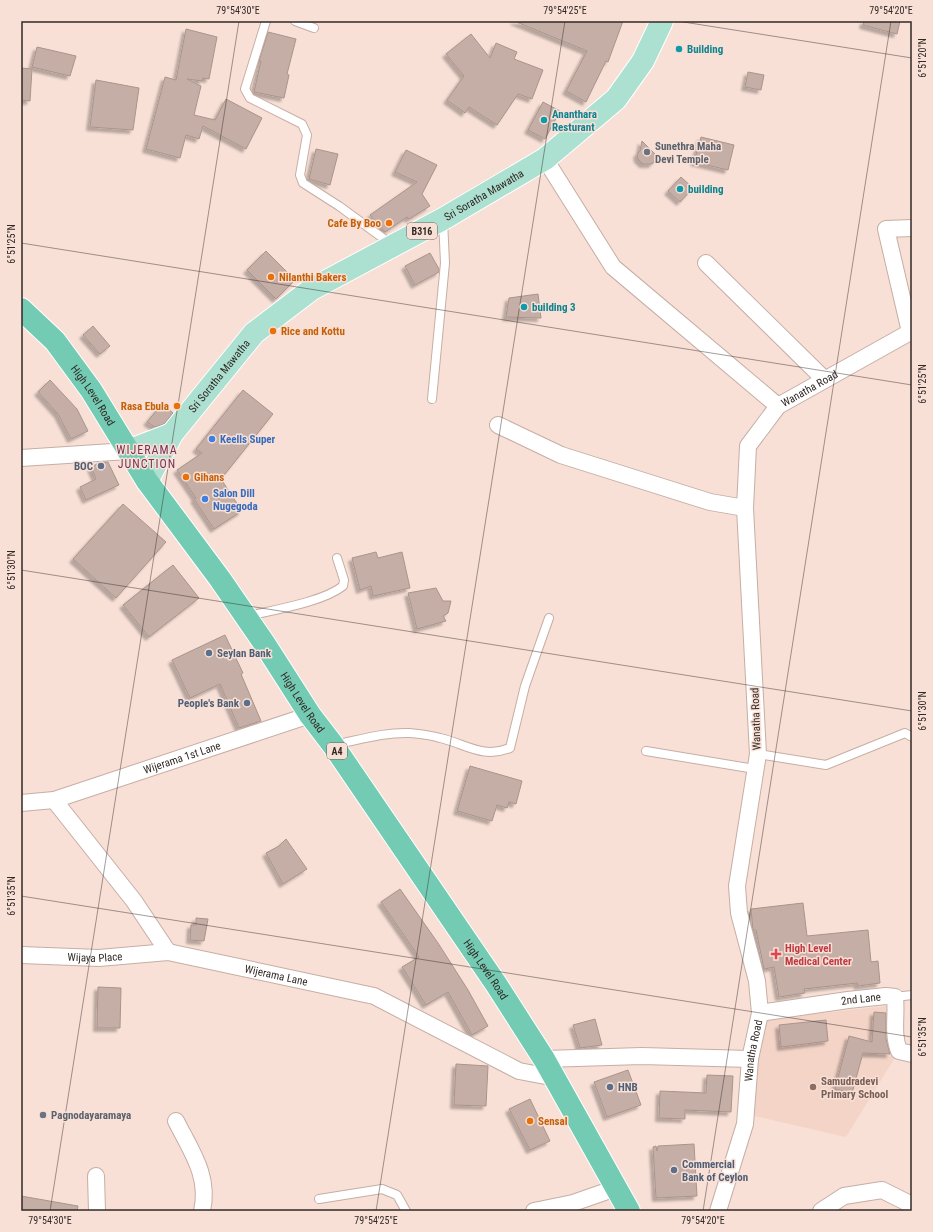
<svg xmlns="http://www.w3.org/2000/svg" width="933" height="1232" font-family="'Roboto Condensed',sans-serif">
  <style>
    .built { fill: #f4d4c7 }
    .building { fill: #c5aea5; stroke: #aa948b; filter: url(#shadow) }
    .lines { fill: none; stroke-linecap: round; stroke-linejoin: round }
    .lane-casing { stroke: #c6aea5; stroke-width: 10 }
    .street-casing { stroke: #c6aea5; stroke-width: 18 }
    .primary-casing { stroke: #fff; stroke-width: 24 }
    .highway-casing { stroke: #fff; stroke-width: 24 }
    .lane { stroke: #fff; stroke-width: 8 }
    .street { stroke: #fff; stroke-width: 16 }
    .primary { stroke: #ace0d1; stroke-width: 22 }
    .highway { stroke: #74cbb3; stroke-width: 22 }
    .ticks { fill: none; stroke: #322925; stroke-width: 1; stroke-opacity: 0.45 }
    .culture-dot { fill: #0f9aa8; stroke: #f8e0d6; stroke-width: 1.5 }
    .worship-dot { fill: #6b7280; stroke: #f8e0d6; stroke-width: 1.5 }
    .food-dot { fill: #e8710a; stroke: #f8e0d6; stroke-width: 1.5 }
    .shop-dot { fill: #3f7fe0; stroke: #f8e0d6; stroke-width: 1.5 }
    .service-dot { fill: #5c6f8a; stroke: #f8e0d6; stroke-width: 1.5 }
    .health-dot { fill: #e0444e; stroke: #f8e0d6; stroke-width: 1.5 }
    .education-dot { fill: #8d6e63; stroke: #f8e0d6; stroke-width: 1.5 }
    .labels { text-anchor: middle; dominant-baseline: central; stroke-width: 3; stroke-linejoin: round; paint-order: stroke }
    .shield { fill: #f8e0d6; stroke: #6d605a; stroke-width: 1 }
    .shield-label { font-size: 10px; font-weight: bold; fill: #322925 }
    .culture-label { font-size: 11px; font-weight: bold; fill: #0d838f; stroke: #f8e0d6; text-anchor: start }
    .worship-label { font-size: 11px; font-weight: bold; fill: #5b616d; stroke: #f8e0d6; text-anchor: start }
    .street-label { font-size: 11px; fill: #322925; stroke: #f8e0d6 }
    .food-label { font-size: 11px; font-weight: bold; fill: #c56008; stroke: #f8e0d6; text-anchor: start }
    .shop-label { font-size: 11px; font-weight: bold; fill: #366cbe; stroke: #f8e0d6; text-anchor: start }
    .service-label { font-size: 11px; font-weight: bold; fill: #4e5e75; stroke: #f8e0d6; text-anchor: start }
    .health-label { font-size: 11px; font-weight: bold; fill: #be3a42; stroke: #f8e0d6; text-anchor: start }
    .education-label { font-size: 11px; font-weight: bold; fill: #785e54; stroke: #f8e0d6; text-anchor: start }
    .neighbourhood-label { font-size: 12px; letter-spacing: 1px; fill: #743356; stroke: #f8e0d6 }
    .neatline { fill: none; stroke: #322925; stroke-width: 1.5 }
    .ticks-label { font-size: 10px; text-anchor: middle; fill: #322925 }
  </style>
  <defs>
    <filter id="shadow"><feDropShadow dx="-3.5" dy="3.5" stdDeviation="1" flood-color="#0004"/></filter>
  </defs>
  <rect width="100%" height="100%" fill="#f8e0d6"/>
  <polygon class="built" points="896,1005 899,1051 846,1137 746,1114 760,1020"/>
  <g class="building">
    <polygon points="514,21 623,21 608,62 606,61 586,102 566,91 587,51"/>
    <polygon points="864,21 900,21 897,34 863,25"/>
    <polygon points="186,29 217,37 209,79 203,78 202,81 187,79 201,86 194,115 215,120 226,99 262,118 246,149 203,126 199,139 186,135 180,158 146,149 165,77 176,80"/>
    <polygon points="268,32 296,39 287,74 289,75 284,98 254,92 261,61 259,61"/>
    <polygon points="471,34 490,58 496,43 517,52 514,59 543,70 532,99 518,94 497,125 469,107 465,113 447,100 464,76 446,54"/>
    <polygon points="37,47 76,56 70,76 32,67"/>
    <polygon points="21,68 32,69 30,101 21,100"/>
    <polygon points="748,72 764,75 761,90 745,87"/>
    <polygon points="96,80 139,88 133,130 90,127"/>
    <polygon points="543,102 560,111 545,139 528,130"/>
    <polygon points="701,137 734,145 728,170 694,162"/>
    <polygon points="642,141 658,157 652,164 643,164 638,159 637,154 640,151"/>
    <polygon points="316,149 338,154 330,185 309,179"/>
    <polygon points="406,150 437,165 422,194 430,206 409,219 407,217 385,232 370,215 417,182 395,172"/>
    <polygon points="681,177 693,188 680,202 668,191"/>
    <polygon points="266,251 295,280 276,299 247,270"/>
    <polygon points="430,253 439,269 439,272 415,285 405,266"/>
    <polygon points="538,294 541,318 506,317 509,298"/>
    <polygon points="93,326 110,346 100,354 83,335"/>
    <polygon points="50,380 77,409 88,431 71,439 58,414 38,392"/>
    <polygon points="243,390 273,414 221,479 242,511 214,529 194,499 196,498 177,470 202,453 196,449"/>
    <polygon points="162,404 173,413 164,424 155,427 147,422"/>
    <polygon points="101,462 108,462 119,485 86,500 80,487 96,479 91,467"/>
    <polygon points="123,504 166,542 116,598 73,559"/>
    <polygon points="376,552 378,558 402,552 410,588 373,596 371,586 360,590 352,558"/>
    <polygon points="173,565 199,598 149,637 123,605"/>
    <polygon points="436,588 443,601 451,601 448,613 443,616 446,621 417,629 408,593"/>
    <polygon points="225,635 243,673 241,674 261,721 239,728 220,684 190,698 172,660"/>
    <polygon points="470,766 522,781 516,804 509,802 507,808 497,805 492,821 457,811"/>
    <polygon points="286,839 307,869 283,884 266,853 279,846"/>
    <polygon points="400,889 438,943 468,990 488,1026 472,1035 448,992 426,1005 402,967 419,957 381,902"/>
    <polygon points="803,903 807,936 868,930 871,962 878,961 880,983 858,986 857,983 804,989 805,993 779,997 774,967 764,969 756,930 753,930 751,909"/>
    <polygon points="196,918 208,919 204,941 190,940 191,925 196,925"/>
    <polygon points="98,987 121,988 120,1028 97,1028"/>
    <polygon points="874,1012 886,1013 886,1039 890,1054 863,1053 852,1093 835,1089 849,1036 872,1042"/>
    <polygon points="595,1019 602,1045 580,1048 573,1025"/>
    <polygon points="826,1020 828,1041 781,1047 779,1025"/>
    <polygon points="456,1064 488,1066 486,1106 454,1105"/>
    <polygon points="628,1070 641,1105 607,1117 594,1082"/>
    <polygon points="707,1075 733,1076 731,1112 685,1110 685,1119 659,1118 660,1091 706,1093"/>
    <polygon points="530,1099 550,1141 530,1150 509,1109"/>
    <polygon points="694,1144 697,1196 656,1198 653,1147 656,1146 657,1151 658,1146"/>
    <polygon points="21,1196 78,1206 77,1211 21,1211"/>
  </g>
  <g class="lines">
    <g class="lane-casing">
      <g id="lane">
        <polyline points="266,21 245,89 250,98 302,124 307,135 300,175 303,183 339,206 391,244"/>
        <polyline points="295,21 314,28"/>
        <polyline points="432,399 445,263 443,220"/>
        <path d="M248 616C273 610 323 602 343 586L344 580 337 558"/>
        <path d="M334 745C359 740 384 732 410 733 419 734 431 735 440 738 466 744 483 759 510 748L525 686 549 618"/>
        <polyline points="646,751 755,769"/>
        <polyline points="758,754 826,765 905,733 912,737"/>
        <polyline points="895,997 912,995"/>
        <polyline points="319,1199 382,1189 397,1195 406,1211"/>
      </g>
    </g>
    <g class="street-casing">
      <g id="street">
        <polyline points="545,159 613,267 778,406"/>
        <polyline points="706,263 824,379"/>
        <polyline points="910,332 886,229 912,228"/>
        <polyline points="498,425 561,455 710,502 745,508"/>
        <polyline points="21,458 128,451"/>
        <polyline points="54,800 134,901 168,952"/>
        <path id="s1" d="M21 803 54 800 310 715"/>
        <path id="s2" d="M21 955 99 958 168 952 374 996 519 1071 556 1078"/>
        <path id="s3" d="M760 1013 848 1000 886 996 895 997C897 1015 892 1034 899 1051L912 1054"/>
        <polyline points="544,1059 642,1056 750,1059"/>
        <path d="M176 1121C191 1151 210 1176 202 1211"/>
        <polyline points="96,1176 97,1211"/>
        <polyline points="534,1211 573,1203 616,1188"/>
        <path id="s4" d="M718 1211 745 1124 750 1059 760 1013 757 981 739 913 737 886 758 754 745 508 748 446 778 406 912 331"/>
        <polyline points="821,1211 844,1196 882,1190 912,1205"/>
      </g>
    </g>
    <g class="primary-casing">
      <g id="primary">
        <polyline points="128,451 172,434"/>
        <path id="s5" d="M147 481 172 434 254 333 312 289 443 219 545 159 616 99 643 61 662 21"/>
      </g>
    </g>
    <g class="highway-casing">
      <g id="highway">
        <path id="s6" d="M21 309 55 341 91 390 147 481 220 579 264 643 310 715 333 745 496 984 544 1059 629 1211"/>
      </g>
    </g>
    <use href="#lane" class="lane"/>
    <use href="#street" class="street"/>
    <use href="#primary" class="primary"/>
    <use href="#highway" class="highway"/>
  </g>
  <path class="ticks" d="M677 21 912 58M21 243 912 385M21 570 912 711M21 896 912 1037M50 1211 239 21M376 1211 565 21M703 1211 891 21"/>
  <g class="culture-dot">
    <circle cx="679" cy="49" r="4"/>
    <circle cx="544" cy="120" r="4"/>
    <circle cx="680" cy="189" r="4"/>
    <circle cx="524" cy="307" r="4"/>
  </g>
  <g class="worship-dot">
    <circle cx="647" cy="152" r="4"/>
    <circle cx="43" cy="1115" r="4"/>
  </g>
  <g class="food-dot">
    <circle cx="389" cy="223" r="4"/>
    <circle cx="271" cy="277" r="4"/>
    <circle cx="273" cy="331" r="4"/>
    <circle cx="177" cy="406" r="4"/>
    <circle cx="186" cy="477" r="4"/>
    <circle cx="530" cy="1121" r="4"/>
  </g>
  <g class="shop-dot">
    <circle cx="212" cy="439" r="4"/>
    <circle cx="205" cy="499" r="4"/>
  </g>
  <g class="service-dot">
    <circle cx="101" cy="466" r="4"/>
    <circle cx="209" cy="653" r="4"/>
    <circle cx="247" cy="703" r="4"/>
    <circle cx="610" cy="1087" r="4"/>
    <circle cx="674" cy="1170" r="4"/>
  </g>
  <path class="health-dot" d="M774 948h4v4h4v4h-4v4h-4v-4h-4v-4h4z"/>
  <circle class="education-dot" cx="813" cy="1087" r="4"/>
  <g class="labels">
    <g class="shield">
      <rect x="407" y="223" width="30" height="16" rx="3"/>
      <rect x="327" y="743" width="20" height="16" rx="3"/>
    </g>
    <g class="shield-label">
      <text x="422" y="231">B316</text>
      <text x="337" y="751">A4</text>
    </g>
    <g class="culture-label">
      <text x="687" y="49">Building</text>
      <text x="552" y="114">Ananthara<tspan x="552" dy="13">Resturant</tspan></text>
      <text x="688" y="189">building</text>
      <text x="532" y="307">building 3</text>
    </g>
    <g class="worship-label">
      <text x="655" y="146">Sunethra Maha<tspan x="655" dy="13">Devi Temple</tspan></text>
      <text x="51" y="1115">Pagnodayaramaya</text>
    </g>
    <g class="street-label">
      <text stroke="none"><textPath href="#s5" startOffset="452">Sri Soratha Mawatha</textPath></text>
      <text stroke="none"><textPath href="#s5" startOffset="128">Sri Soratha Mawatha</textPath></text>
      <text stroke="none"><textPath href="#s4" startOffset="861">Wanatha Road</textPath></text>
      <text stroke="none"><textPath href="#s6" startOffset="113">High Level Road</textPath></text>
      <text stroke="none"><textPath href="#s6" startOffset="485">High Level Road</textPath></text>
      <text transform="translate(756 719) rotate(-92)">Wanatha Road</text>
      <text stroke="none"><textPath href="#s1" startOffset="168">Wijerama 1st Lane</textPath></text>
      <text stroke="none"><textPath href="#s2" startOffset="74">Wijaya Place</textPath></text>
      <text stroke="none"><textPath href="#s6" startOffset="809">High Level Road</textPath></text>
      <text stroke="none"><textPath href="#s2" startOffset="258">Wijerama Lane</textPath></text>
      <text stroke="none"><textPath href="#s3" startOffset="102">2nd Lane</textPath></text>
      <text stroke="none"><textPath href="#s4" startOffset="165">Wanatha Road</textPath></text>
    </g>
    <g class="food-label">
      <text x="381" y="223" text-anchor="end">Cafe By Boo</text>
      <text x="279" y="277">Nilanthi Bakers</text>
      <text x="281" y="331">Rice and Kottu</text>
      <text x="169" y="406" text-anchor="end">Rasa Ebula</text>
      <text x="194" y="477">Gihans</text>
      <text x="538" y="1121">Sensal</text>
    </g>
    <g class="shop-label">
      <text x="220" y="439">Keells Super</text>
      <text x="213" y="493">Salon Dill<tspan x="213" dy="13">Nugegoda</tspan></text>
    </g>
    <g class="service-label">
      <text x="93" y="466" text-anchor="end">BOC</text>
      <text x="217" y="653">Seylan Bank</text>
      <text x="239" y="703" text-anchor="end">People's Bank</text>
      <text x="618" y="1087">HNB</text>
      <text x="682" y="1164">Commercial<tspan x="682" dy="13">Bank of Ceylon</tspan></text>
    </g>
    <g class="health-label">
      <text x="785" y="948">High Level<tspan x="785" dy="13">Medical Center</tspan></text>
    </g>
    <g class="education-label">
      <text x="821" y="1081">Samudradevi<tspan x="821" dy="13">Primary School</tspan></text>
    </g>
    <g class="neighbourhood-label">
      <text x="147" y="450">WIJERAMA<tspan x="147" dy="14">JUNCTION</tspan></text>
    </g>
  </g>
  <rect width="933" height="1232" fill="none" stroke="#f8e0d6" stroke-width="44"/>
  <rect x="22" y="22" width="889" height="1188" class="neatline"/>
  <g class="ticks-label">
    <text x="238" y="14">79°54'30"E</text>
    <text x="565" y="14">79°54'25"E</text>
    <text x="891" y="14">79°54'20"E</text>
    <text transform="translate(922 58) rotate(-90)" y="4">6°51'20"N</text>
    <text transform="translate(11 244) rotate(-90)" y="4">6°51'25"N</text>
    <text transform="translate(922 384) rotate(-90)" y="4">6°51'25"N</text>
    <text transform="translate(11 570) rotate(-90)" y="4">6°51'30"N</text>
    <text transform="translate(922 711) rotate(-90)" y="4">6°51'30"N</text>
    <text transform="translate(11 896) rotate(-90)" y="4">6°51'35"N</text>
    <text transform="translate(922 1037) rotate(-90)" y="4">6°51'35"N</text>
    <text x="50" y="1224">79°54'30"E</text>
    <text x="376" y="1224">79°54'25"E</text>
    <text x="703" y="1224">79°54'20"E</text>
  </g>
</svg>
